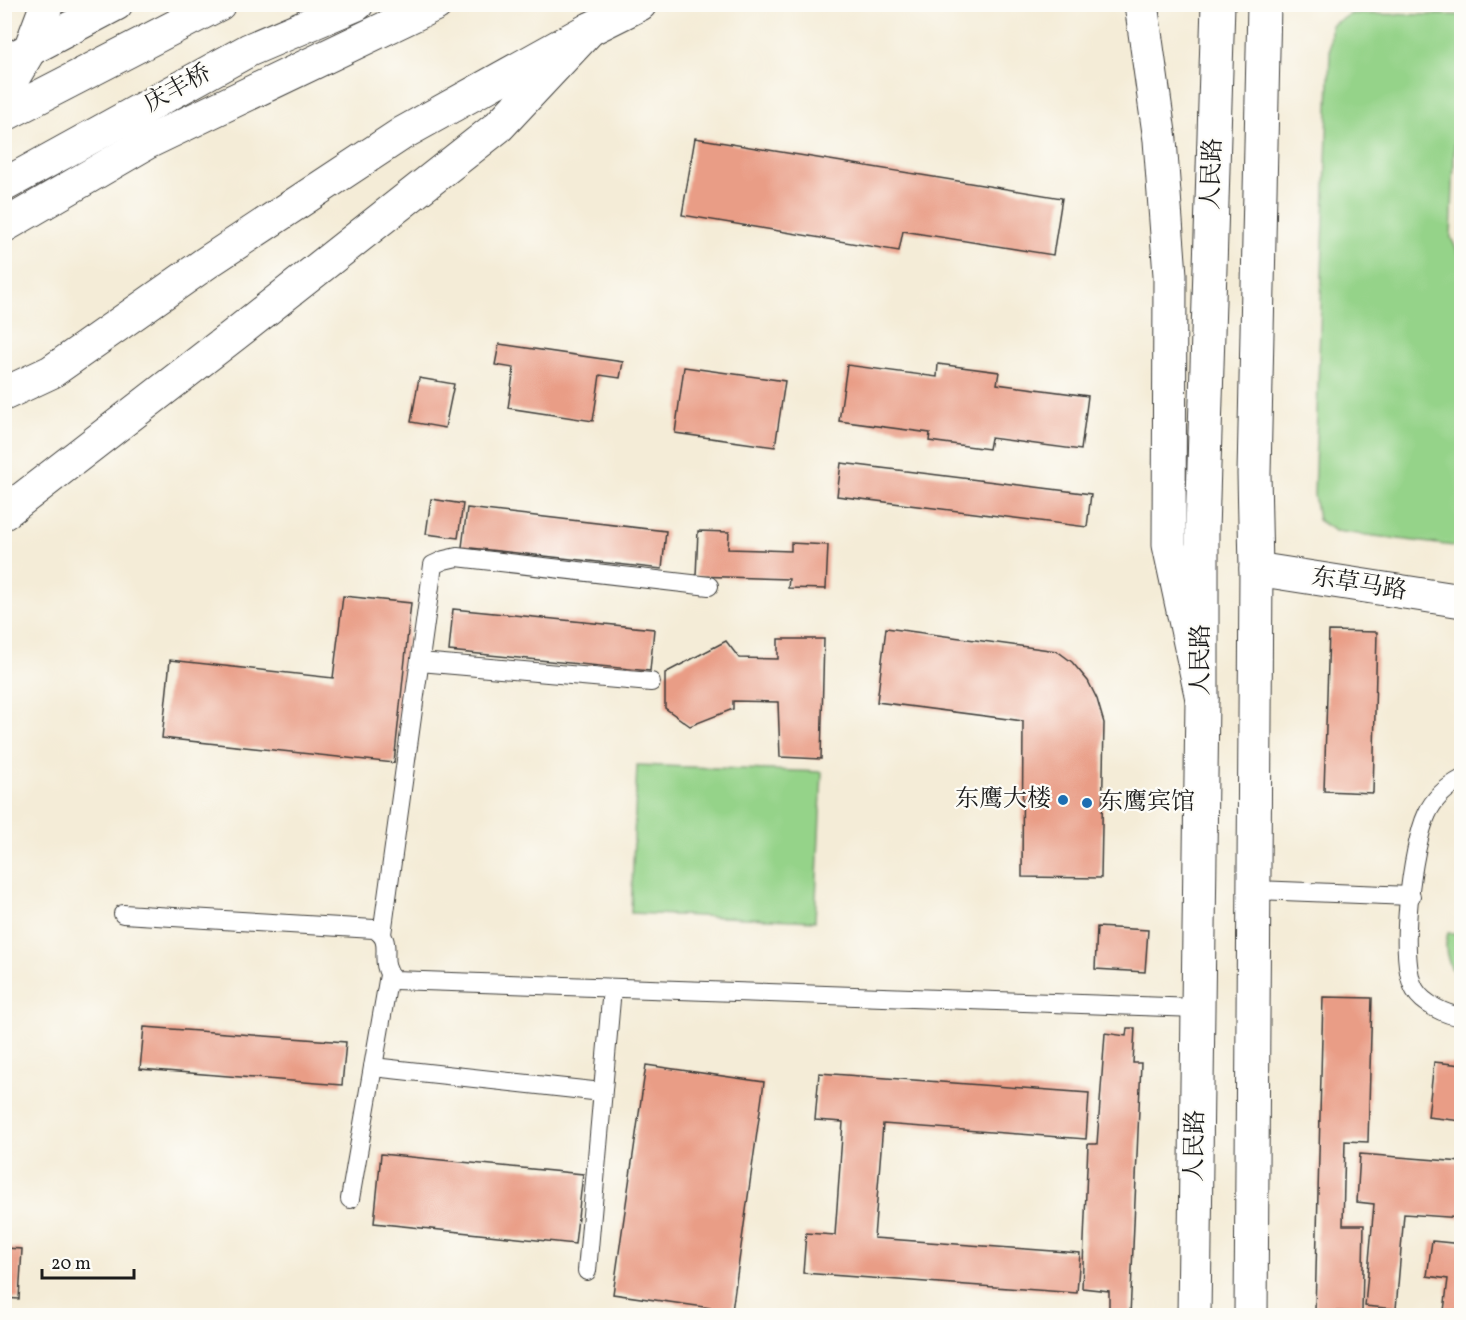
<svg xmlns="http://www.w3.org/2000/svg" width="1466" height="1320" font-family="Vollkorn,'Noto Serif SC',serif">
  <style>
    .green { fill: #95d389; stroke: #587852; stroke-width: 1.5 }
    .building { fill: #e99d86 }
    .lines { fill: none; stroke-linecap: round; stroke-linejoin: round }
    .service-casing { stroke: #3c3b38; stroke-width: 20 }
    .minor-casing { stroke: #3c3b38; stroke-width: 35 }
    .secondary-casing { stroke: #3c3b38; stroke-width: 35 }
    .primary-casing { stroke: #3c3b38; stroke-width: 35 }
    .service { stroke: #fff; stroke-width: 18 }
    .minor { stroke: #fff; stroke-width: 33 }
    .secondary { stroke: #fff; stroke-width: 33 }
    .primary { stroke: #fff; stroke-width: 33 }
    .poi-dot { fill: #1f6fb2; stroke: #fdfcf7; stroke-width: 2 }
    .labels { text-anchor: middle; dominant-baseline: central; stroke-width: 4.5; stroke-linejoin: round; paint-order: stroke }
    .street-label { font-size: 24px; fill: #1c1c1c; stroke: #fdfcf7 }
    .poi-label { font-size: 24px; fill: #1c1c1c; stroke: #fdfcf7; text-anchor: end }
  </style>
  <rect width="100%" height="100%" fill="#fdfcf7"/>
  <filter id="ink" filterUnits="userSpaceOnUse"><feTurbulence type="fractalNoise" baseFrequency=".0167" numOctaves="2"/><feDisplacementMap in="SourceGraphic" scale="12" xChannelSelector="R" yChannelSelector="G"/><feConvolveMatrix kernelMatrix="1 2 1 2 8 2 1 2 1" color-interpolation-filters="sRGB"/></filter>
  <filter id="wash" filterUnits="userSpaceOnUse"><feTurbulence type="fractalNoise" baseFrequency=".008" numOctaves="4" result="noise"/><feDisplacementMap in="SourceGraphic" scale="24" xChannelSelector="R" yChannelSelector="G"/><feGaussianBlur stdDeviation="1.35" result="paint"/><feColorMatrix in="noise" values="0 0 0 0 0 0 0 0 0 0 0 0 0 0 0 0 0 1.4 0 .05"/><feComposite in="paint" operator="in"/></filter>
  <g filter="url(#wash)">
    <rect width="100%" height="100%" fill="#f4ecd7"/>
    <g class="green">
      <polygon points="1351,14 1461,15 1461,73 1457,83 1451,238 1462,260 1461,547 1335,531 1318,520 1314,495 1331,25"/>
      <polygon points="637,765 822,772 815,921 631,913"/>
      <path d="M1448 933H1461V983C1450 971 1442 950 1448 933Z"/>
    </g>
    <g id="blocks">
      <g class="building">
        <polygon points="695,138 1062,198 1053,255 903,231 899,251 682,215"/>
        <polygon points="499,344 623,362 620,378 600,375 593,421 508,408 514,368 495,365"/>
        <polygon points="938,364 999,372 997,384 1088,396 1081,450 991,438 989,449 929,441 930,433 839,421 847,365 937,377"/>
        <polygon points="684,367 785,381 775,447 675,433"/>
        <polygon points="419,378 454,384 445,428 411,422"/>
        <polygon points="841,463 1091,494 1087,527 837,496"/>
        <polygon points="431,499 463,504 458,538 426,534"/>
        <polygon points="467,508 666,531 662,569 462,547"/>
        <polygon points="698,531 729,532 728,549 791,551 791,543 828,545 826,589 788,588 789,579 696,576"/>
        <polygon points="343,596 411,603 394,763 162,738 170,660 333,678"/>
        <polygon points="453,609 654,629 650,671 449,651"/>
        <polygon points="886,628 1057,651 1072,662 1088,681 1097,699 1104,723 1101,878 1022,877 1023,721 877,702"/>
        <polygon points="1329,631 1377,632 1373,793 1324,791"/>
        <polygon points="778,639 824,639 821,759 780,757 778,702 733,701 733,709 690,726 665,708 665,673 726,641 739,658 778,659"/>
        <polygon points="1097,927 1148,930 1145,972 1095,969"/>
        <polygon points="1323,997 1372,998 1368,1142 1345,1141 1343,1225 1364,1225 1362,1312 1315,1311"/>
        <polygon points="144,1027 346,1042 342,1085 140,1069"/>
        <polygon points="1127,1028 1135,1028 1133,1063 1141,1063 1130,1316 1109,1316 1109,1291 1082,1288 1088,1144 1097,1144 1105,1033 1126,1036"/>
        <polygon points="1434,1062 1462,1065 1462,1121 1428,1117"/>
        <polygon points="646,1065 764,1082 732,1311 613,1294"/>
        <polygon points="819,1073 1089,1093 1086,1139 883,1124 874,1238 1080,1253 1077,1293 803,1273 806,1233 835,1235 843,1122 815,1120"/>
        <polygon points="381,1154 583,1174 575,1244 374,1223"/>
        <polygon points="1360,1154 1462,1162 1462,1218 1404,1214 1396,1309 1365,1306 1374,1204 1357,1202"/>
        <polygon points="1432,1241 1462,1244 1462,1313 1444,1311 1448,1279 1427,1276"/>
        <polygon points="4,1248 22,1249 19,1299 4,1298"/>
      </g>
    </g>
  </g>
  <g filter="url(#ink)">
    <use href="#blocks" fill-opacity="0" stroke="#3c3b38" stroke-width="1.5"/>
    <g class="lines">
      <g class="service-casing">
        <g id="service">
          <polyline points="420,662 651,682"/>
          <path d="M1462 779C1447 787 1434 798 1427 814 1412 846 1397 960 1415 990 1423 1004 1446 1015 1462 1017"/>
          <polyline points="1254,890 1411,896"/>
          <path d="M123 914 374 929C397 942 375 960 394 980L1197 1008"/>
          <polyline points="382,934 433,565 444,560 457,557 709,586"/>
          <polyline points="373,1067 602,1092"/>
          <polyline points="350,1199 389,975"/>
          <polyline points="587,1271 612,988"/>
        </g>
      </g>
      <g class="minor-casing">
        <polyline id="minor" points="1256,569 1462,601"/>
      </g>
      <g class="secondary-casing">
        <g id="secondary">
          <polyline points="1194,1316 1202,699 1202,531 1218,4"/>
          <polyline points="1251,1316 1256,569 1254,474 1264,4"/>
        </g>
      </g>
      <g class="primary-casing">
        <g id="primary">
          <polyline points="1141,4 1160,140 1170,275 1169,545 1202,699"/>
          <polyline points="4,63 116,4"/>
          <polyline points="4,93 30,49 47,4"/>
          <polyline points="4,115 219,4"/>
          <polyline points="4,185 249,50 357,4"/>
          <polyline points="4,226 148,142 436,4"/>
          <polyline points="4,394 51,372 206,263 403,133 590,29 640,4"/>
          <polyline points="4,513 234,335 499,126 590,29"/>
        </g>
      </g>
      <use href="#service" class="service"/>
      <use href="#minor" class="minor"/>
      <use href="#secondary" class="secondary"/>
      <use href="#primary" class="primary"/>
    </g>
  </g>
  <g class="poi-dot">
    <circle cx="1063" cy="800" r="6"/>
    <circle cx="1087" cy="803" r="6"/>
  </g>
  <g class="labels">
    <g class="street-label">
      <text transform="translate(178 89) rotate(-29)">庆丰桥</text>
      <text transform="translate(1213 174) rotate(-88)">人民路</text>
      <text transform="translate(1359 585) rotate(9)">东草马路</text>
      <text transform="translate(1202 660) rotate(-90)">人民路</text>
      <text transform="translate(1196 1146) rotate(-89)">人民路</text>
    </g>
    <g class="poi-label">
      <text x="1051" y="800">东鹰大楼</text>
      <text x="1099" y="803" text-anchor="start">东鹰宾馆</text>
    </g>
  </g>
  <rect width="1466" height="1320" fill="none" stroke="#fdfcf7" stroke-width="24"/>
  <path d="M42 1269v9h92v-9" fill="none" stroke="#1c1c1c" stroke-width="3"/>
  <text x="51" y="1269" font-size="18" fill="#1c1c1c" stroke="#fdfcf7" stroke-width="4.5" paint-order="stroke">20 m</text>
</svg>
